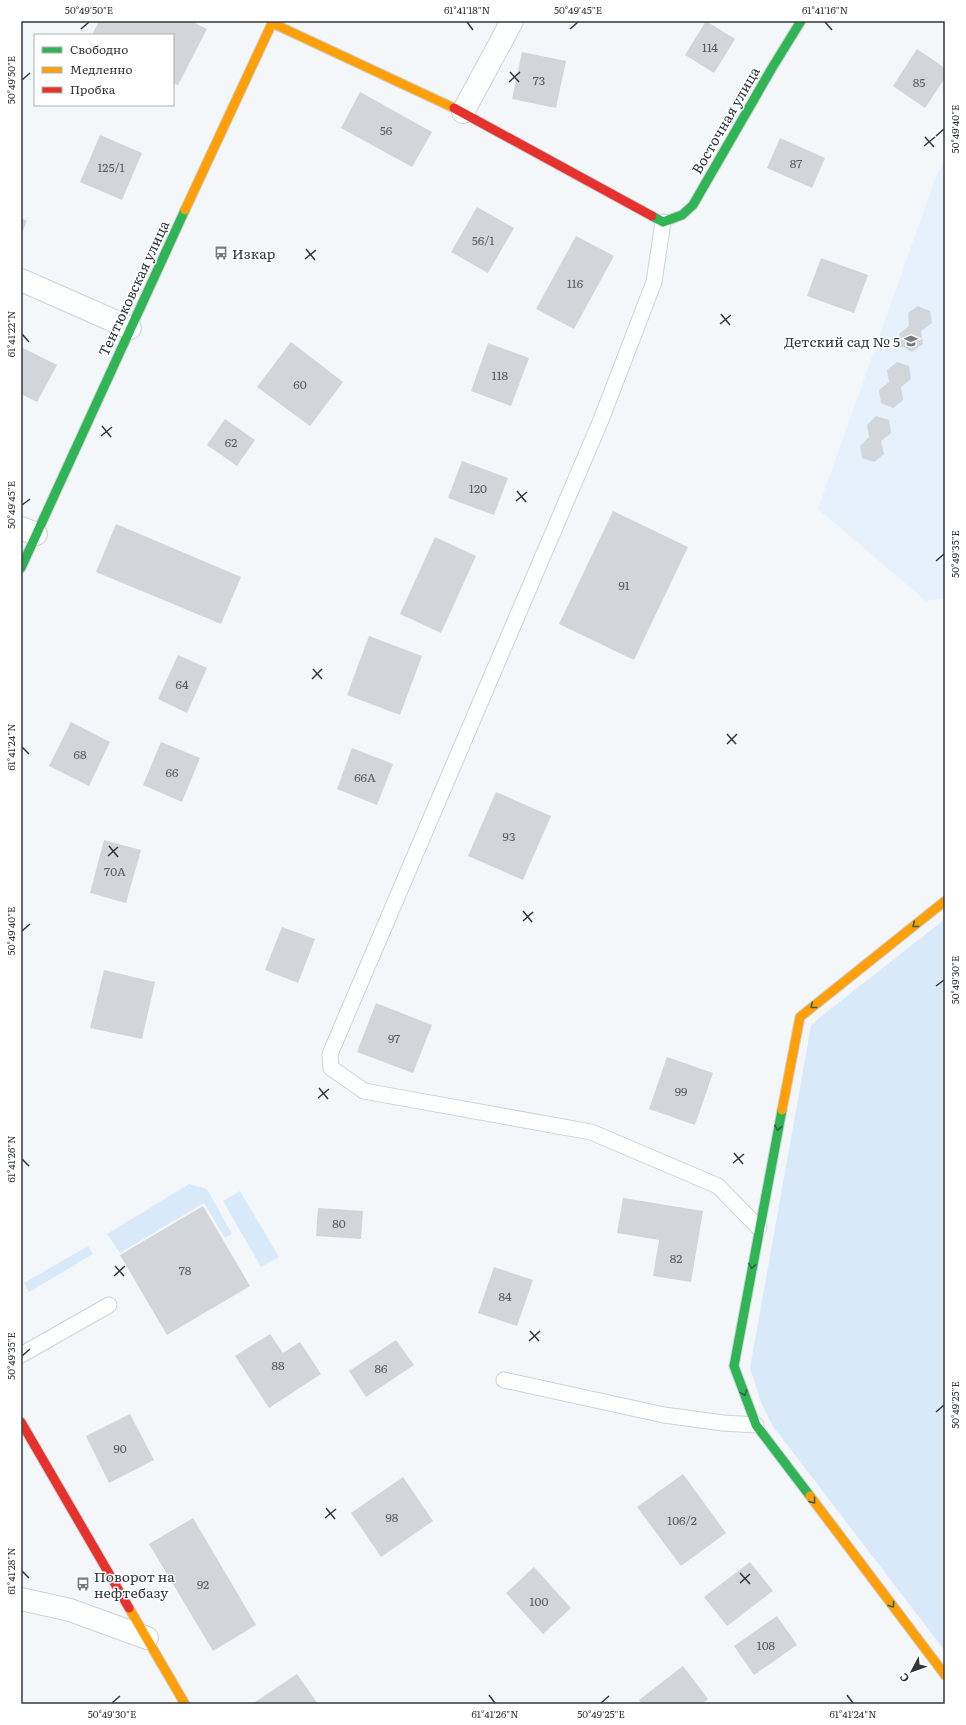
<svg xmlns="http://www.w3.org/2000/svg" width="966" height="1725" font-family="Literata,serif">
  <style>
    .built { fill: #e6f1fc }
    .green { fill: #d8e9fa }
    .building { fill: #d2d5d9 }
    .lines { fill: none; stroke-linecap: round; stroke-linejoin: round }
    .lane-casing { stroke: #cfd3d7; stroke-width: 17 }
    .street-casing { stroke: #cfd3d7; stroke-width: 24 }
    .fast-casing { stroke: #cfd3d7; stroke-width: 11 }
    .slow-casing { stroke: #cfd3d7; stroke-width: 11 }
    .jam-casing { stroke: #cfd3d7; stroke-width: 11 }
    .lane { stroke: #fdfefe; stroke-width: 15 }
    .street { stroke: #fdfefe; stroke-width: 22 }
    .fast { stroke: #30b455; stroke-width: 9 }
    .slow { stroke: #ff9f0a; stroke-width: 9 }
    .jam { stroke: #e5322d; stroke-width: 9 }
    .oneway { stroke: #316244 }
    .ticks { fill: none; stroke: #32363b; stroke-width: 1.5 }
    .labels { text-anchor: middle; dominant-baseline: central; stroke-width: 3; stroke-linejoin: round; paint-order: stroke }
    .number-label { font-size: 12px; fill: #5a5e62 }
    .street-label { font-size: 14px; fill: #32363b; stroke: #fff }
    .poi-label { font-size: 14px; fill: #32363b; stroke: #fff; text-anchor: start }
    .neatline { fill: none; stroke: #32363b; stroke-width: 1.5 }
    .ticks-label { font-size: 10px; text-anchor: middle; fill: #32363b }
  </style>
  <rect width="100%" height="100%" fill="#f4f7fa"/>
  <polygon class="built" points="945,163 945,598 926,601 818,509 937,174"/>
  <g class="green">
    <polygon points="945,919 945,1651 772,1425 762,1405 750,1368 811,1026 818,1019"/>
    <polygon points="189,1184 207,1189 232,1234 225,1238 204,1203 120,1253 107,1234"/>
    <polygon points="240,1191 279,1257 261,1267 223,1201"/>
    <polygon points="88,1246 93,1254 29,1292 24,1283"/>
  </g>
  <g class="building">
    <polygon points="99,21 191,21 207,29 178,85 173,83 173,35 92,35"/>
    <polygon points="706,21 735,39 714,73 685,55"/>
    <polygon points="917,49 945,68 945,78 925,108 893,86"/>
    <polygon points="522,52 566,61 556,108 512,99"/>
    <polygon points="360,92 432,132 412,167 341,128"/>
    <polygon points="100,135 142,153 122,200 80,182"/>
    <polygon points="780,138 825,158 812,188 767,168"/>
    <polygon points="477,207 514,228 488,273 451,252"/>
    <polygon points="21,218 27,221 21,235"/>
    <polygon points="576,236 614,256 574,329 536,309"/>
    <polygon points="821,258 868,275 854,313 807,296"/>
    <polygon points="918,306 930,311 932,323 921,331 923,344 912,352 901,346 899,334 909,326 908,313"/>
    <polygon points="291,342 343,382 310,426 257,387"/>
    <polygon points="488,343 529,358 511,406 471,391"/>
    <polygon points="21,347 57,365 37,402 21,394"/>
    <polygon points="897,362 909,366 911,379 901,387 903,400 893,408 881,403 879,390 889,382 887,370"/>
    <polygon points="876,416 889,420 891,433 881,441 884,454 874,462 862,458 860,446 869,437 867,425"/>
    <polygon points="225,419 255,440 237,466 207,445"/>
    <polygon points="462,461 508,478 494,515 448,498"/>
    <polygon points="613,511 688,547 634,660 559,624"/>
    <polygon points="116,524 241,577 221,624 96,572"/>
    <polygon points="435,537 476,556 441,633 400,614"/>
    <polygon points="369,636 422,656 400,715 347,695"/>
    <polygon points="178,655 207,668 187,713 158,699"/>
    <polygon points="71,722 110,742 89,786 49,766"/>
    <polygon points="161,742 200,758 182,802 143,785"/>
    <polygon points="352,748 393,764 377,805 337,789"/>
    <polygon points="496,792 551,816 523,880 468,856"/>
    <polygon points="104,840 141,850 126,903 90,893"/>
    <polygon points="282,927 315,939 298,983 265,970"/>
    <polygon points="104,970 155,982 142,1039 90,1028"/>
    <polygon points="376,1003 432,1025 413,1073 357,1052"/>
    <polygon points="667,1057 713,1073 695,1125 649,1109"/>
    <polygon points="623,1198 703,1211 691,1282 653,1276 659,1240 617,1233"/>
    <polygon points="203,1206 250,1286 167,1335 120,1255"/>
    <polygon points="318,1208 363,1211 361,1239 316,1236"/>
    <polygon points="494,1267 533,1280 517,1326 478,1313"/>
    <polygon points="270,1334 283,1353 300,1342 321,1374 269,1408 235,1356"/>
    <polygon points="396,1340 414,1365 366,1397 349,1371"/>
    <polygon points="130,1414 154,1460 109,1483 86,1436"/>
    <polygon points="683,1474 726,1533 681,1566 637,1507"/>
    <polygon points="403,1477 433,1521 381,1557 351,1513"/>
    <polygon points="193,1518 256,1625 213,1651 149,1544"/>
    <polygon points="750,1562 773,1591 727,1626 704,1597"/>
    <polygon points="534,1567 571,1608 543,1634 506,1593"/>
    <polygon points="777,1616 797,1645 754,1675 734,1646"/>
    <polygon points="683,1666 708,1699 702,1704 642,1704 639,1700"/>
    <polygon points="297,1674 318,1704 252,1704"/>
  </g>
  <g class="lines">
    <g class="lane-casing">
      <g id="lane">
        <polyline points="663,222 654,282 601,420 330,1054 331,1068 364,1091 591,1132 718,1186 759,1228"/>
        <polyline points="21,1355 109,1305"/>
        <polyline points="504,1380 664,1415 723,1423 756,1425"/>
      </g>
    </g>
    <g class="street-casing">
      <g id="street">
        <polyline points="463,112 512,21"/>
        <polyline points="21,280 130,328"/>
        <polyline points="21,528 36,534"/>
        <polyline points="21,1599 70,1610 147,1638"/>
      </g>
    </g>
    <g class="fast-casing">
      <g id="fast">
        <polyline points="652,216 663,222 682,215 693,205 772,68 801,21"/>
        <polyline points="21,568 185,210"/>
        <polyline points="782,1110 734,1366 756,1425 810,1496"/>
      </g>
    </g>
    <g class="slow-casing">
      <g id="slow">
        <polyline points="272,23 454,108"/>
        <polyline points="185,210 273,21"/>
        <polyline points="782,1110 800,1017 945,901"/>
        <polyline points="810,1496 945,1675"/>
        <polyline points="129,1608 185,1704"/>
      </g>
    </g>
    <g class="jam-casing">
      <g id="jam">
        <polyline points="454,108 652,216"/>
        <polyline points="21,1422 129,1608"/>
      </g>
    </g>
    <use href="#lane" class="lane"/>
    <use href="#street" class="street"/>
    <use href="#fast" class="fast"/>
    <use href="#slow" class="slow"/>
    <use href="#jam" class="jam"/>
  </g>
  <defs><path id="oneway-chevron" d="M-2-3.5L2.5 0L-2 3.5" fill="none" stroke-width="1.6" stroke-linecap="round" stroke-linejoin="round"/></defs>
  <g class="oneway">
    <use href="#oneway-chevron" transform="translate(915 925) rotate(141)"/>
    <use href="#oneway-chevron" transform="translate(813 1006) rotate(141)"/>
    <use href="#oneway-chevron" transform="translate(778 1128) rotate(101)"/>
    <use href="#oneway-chevron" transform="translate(752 1266) rotate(100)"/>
    <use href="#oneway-chevron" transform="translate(744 1393) rotate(70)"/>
    <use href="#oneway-chevron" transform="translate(813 1501) rotate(53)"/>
    <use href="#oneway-chevron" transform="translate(892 1605) rotate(53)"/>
  </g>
  <path class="ticks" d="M467 22 473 30M825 22 832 30M81 29 89 22M570 29 578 22M510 72 519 82M22 80 30 73M509 82 520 72M936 136 944 129M925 137 934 147M924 146 935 137M306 249 315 260M305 259 316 250M721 314 730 325M720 324 731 315M22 334 29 342M102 426 111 437M101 436 112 427M517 491 526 502M516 501 527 492M22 505 30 499M936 561 944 554M313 669 322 679M312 679 322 669M727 734 736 744M727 744 737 734M22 747 29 754M109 846 118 857M108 856 118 847M523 911 532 922M523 921 533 912M22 931 30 924M936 986 944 980M319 1088 328 1099M318 1098 329 1089M734 1153 743 1164M22 1159 29 1166M733 1163 744 1154M115 1266 124 1276M114 1276 125 1266M530 1331 539 1341M529 1341 540 1331M22 1356 30 1349M936 1412 944 1405M326 1508 335 1519M325 1518 336 1509M22 1571 29 1578M740 1573 750 1584M740 1583 750 1574M489 1695 495 1703M847 1695 853 1703M112 1703 120 1696M601 1703 609 1696"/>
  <defs>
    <g id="bus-bare" transform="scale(1.08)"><path d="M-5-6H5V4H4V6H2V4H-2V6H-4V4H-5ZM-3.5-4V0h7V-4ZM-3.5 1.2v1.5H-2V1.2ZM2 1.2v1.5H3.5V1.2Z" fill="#767a7e" stroke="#fff" stroke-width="2.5" paint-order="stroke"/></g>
    <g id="school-bare" transform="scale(1.08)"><path d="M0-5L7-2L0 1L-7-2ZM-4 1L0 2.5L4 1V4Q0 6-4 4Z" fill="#767a7e" stroke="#fff" stroke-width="2.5" paint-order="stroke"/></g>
  </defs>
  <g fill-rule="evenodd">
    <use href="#bus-bare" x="221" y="253"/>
    <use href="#school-bare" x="911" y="341"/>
    <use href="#bus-bare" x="83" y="1584"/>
  </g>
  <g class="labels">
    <g class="number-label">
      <text x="710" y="47">114</text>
      <text x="539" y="80">73</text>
      <text x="919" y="82">85</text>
      <text x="386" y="130">56</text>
      <text x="796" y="163">87</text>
      <text x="111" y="167">125/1</text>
      <text x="483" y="240">56/1</text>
      <text x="575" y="283">116</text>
      <text x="500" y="375">118</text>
      <text x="300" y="384">60</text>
      <text x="231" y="442">62</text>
      <text x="478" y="488">120</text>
      <text x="624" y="585">91</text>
      <text x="182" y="684">64</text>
      <text x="80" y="754">68</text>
      <text x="172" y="772">66</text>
      <text x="365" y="777">66А</text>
      <text x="509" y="836">93</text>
      <text x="115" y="871">70А</text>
      <text x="394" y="1038">97</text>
      <text x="681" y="1091">99</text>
      <text x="339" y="1223">80</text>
      <text x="676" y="1258">82</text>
      <text x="185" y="1270">78</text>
      <text x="505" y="1296">84</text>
      <text x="278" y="1365">88</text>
      <text x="381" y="1368">86</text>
      <text x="120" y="1448">90</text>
      <text x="392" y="1517">98</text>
      <text x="682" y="1520">106/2</text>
      <text x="203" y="1584">92</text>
      <text x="539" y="1601">100</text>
      <text x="766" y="1645">108</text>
    </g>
    <g class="street-label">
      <text transform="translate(725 120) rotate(-60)">Восточная улица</text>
      <text transform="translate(133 288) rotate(-65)">Тентюковская улица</text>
    </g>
    <g class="poi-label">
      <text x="232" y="253">Изкар</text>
      <text x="900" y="341" text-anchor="end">Детский сад № 5</text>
      <text x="94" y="1576">Поворот на<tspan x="94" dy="16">нефтебазу</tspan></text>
    </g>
  </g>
  <rect width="966" height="1725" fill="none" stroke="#ffffff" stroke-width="44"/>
  <rect x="34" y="34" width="140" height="72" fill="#ffffff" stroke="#adafb1"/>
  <rect x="42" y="47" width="20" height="6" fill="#30b455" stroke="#adafb1"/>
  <text x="70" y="54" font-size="12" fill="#32363b">Свободно</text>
  <rect x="42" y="67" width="20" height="6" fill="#ff9f0a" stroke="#adafb1"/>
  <text x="70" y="74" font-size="12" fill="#32363b">Медленно</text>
  <rect x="42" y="87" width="20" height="6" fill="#e5322d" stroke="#adafb1"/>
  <text x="70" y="94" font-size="12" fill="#32363b">Пробка</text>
  <g transform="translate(912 1671) rotate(229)" stroke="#ffffff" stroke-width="3" paint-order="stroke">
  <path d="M0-3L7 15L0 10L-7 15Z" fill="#32363b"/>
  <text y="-6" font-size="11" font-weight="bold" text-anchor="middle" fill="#32363b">С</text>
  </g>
  <rect x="22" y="22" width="922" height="1681" class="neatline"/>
  <g class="ticks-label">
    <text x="89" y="14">50°49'50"E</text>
    <text x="467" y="14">61°41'18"N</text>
    <text x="578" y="14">50°49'45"E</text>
    <text x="825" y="14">61°41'16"N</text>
    <text transform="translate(11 80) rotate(-90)" y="4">50°49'50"E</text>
    <text transform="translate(955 129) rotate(-90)" y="4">50°49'40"E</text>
    <text transform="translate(11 334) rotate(-90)" y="4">61°41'22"N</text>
    <text transform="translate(11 505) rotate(-90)" y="4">50°49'45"E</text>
    <text transform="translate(955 554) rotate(-90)" y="4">50°49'35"E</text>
    <text transform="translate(11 747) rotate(-90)" y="4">61°41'24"N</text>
    <text transform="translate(11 931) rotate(-90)" y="4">50°49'40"E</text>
    <text transform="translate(955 980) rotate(-90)" y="4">50°49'30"E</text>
    <text transform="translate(11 1159) rotate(-90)" y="4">61°41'26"N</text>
    <text transform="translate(11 1356) rotate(-90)" y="4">50°49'35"E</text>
    <text transform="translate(955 1405) rotate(-90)" y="4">50°49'25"E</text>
    <text transform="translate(11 1571) rotate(-90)" y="4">61°41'28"N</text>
    <text x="112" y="1718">50°49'30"E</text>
    <text x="495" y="1718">61°41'26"N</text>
    <text x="601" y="1718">50°49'25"E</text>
    <text x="853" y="1718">61°41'24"N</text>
  </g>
</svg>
